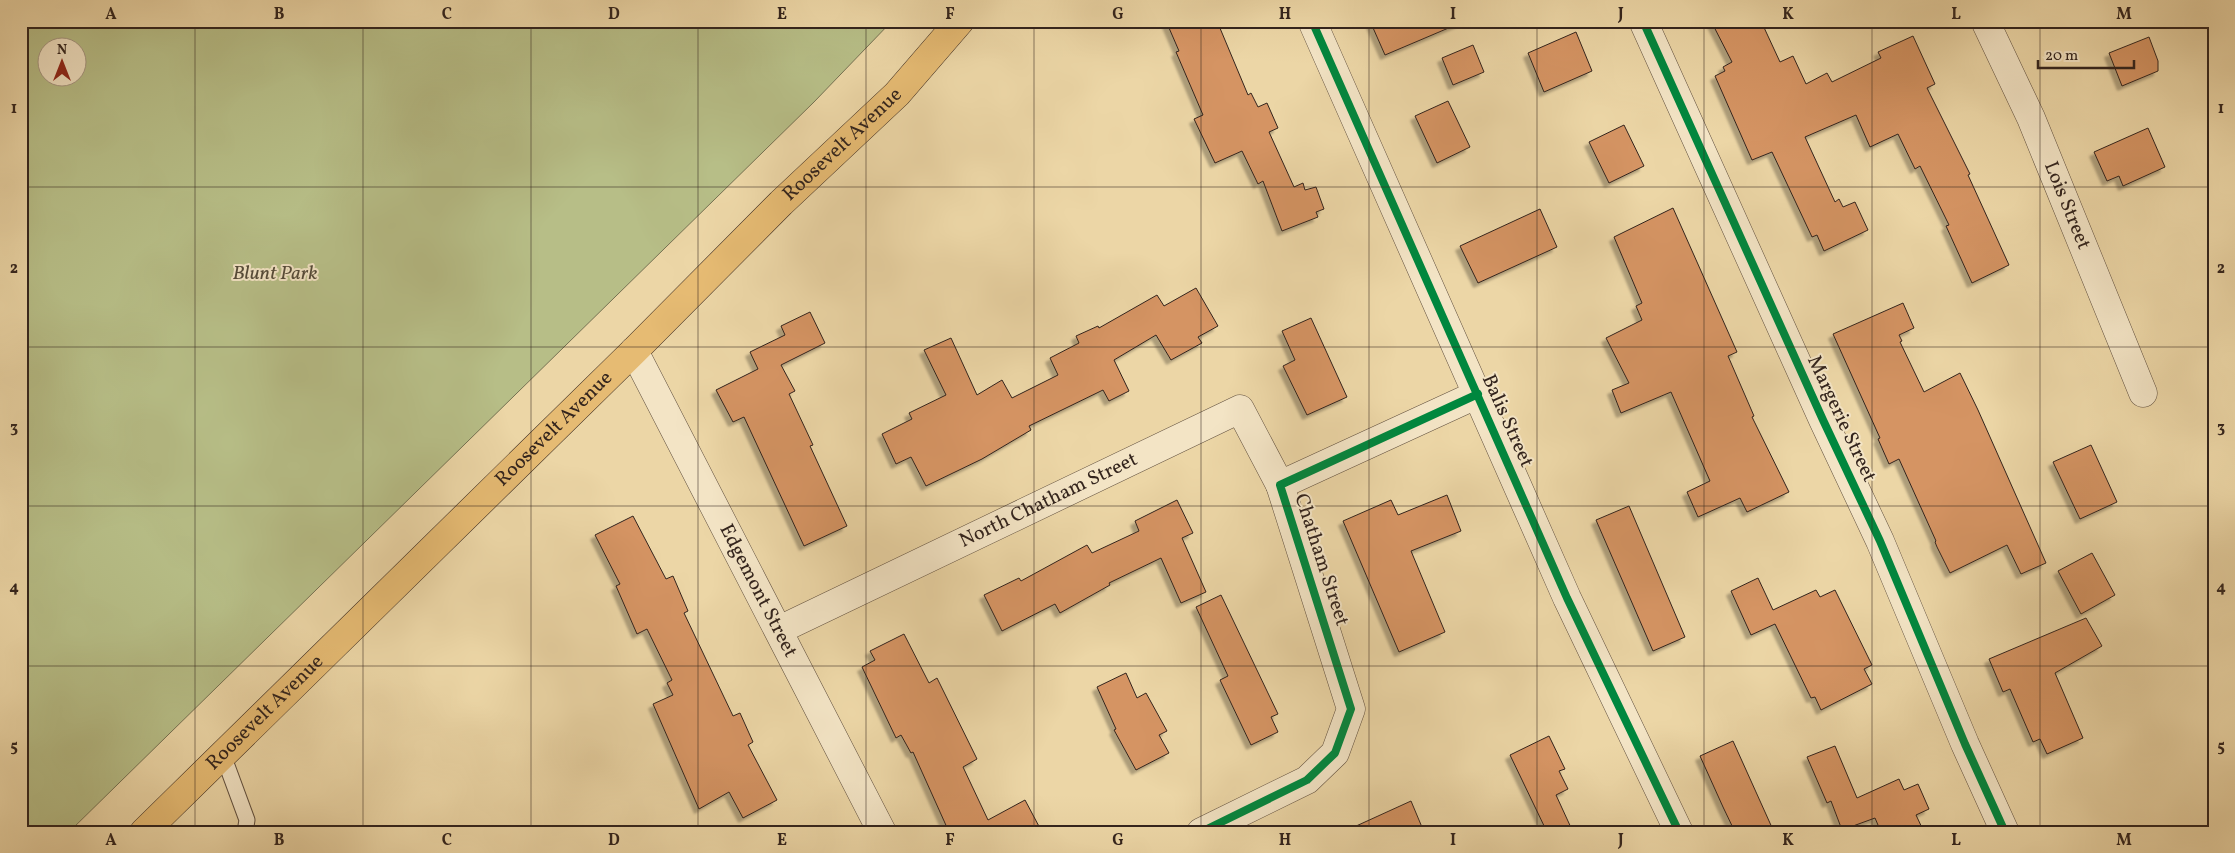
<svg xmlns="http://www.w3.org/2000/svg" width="2235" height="853" font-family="Vollkorn,serif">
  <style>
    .green { fill: #b7be87; stroke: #757152; fill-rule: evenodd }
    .building { fill: #d59464; stroke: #33241d; filter: url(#shadow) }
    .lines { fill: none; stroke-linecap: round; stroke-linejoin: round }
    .lane-casing { stroke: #61503f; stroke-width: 17 }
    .street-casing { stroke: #61503f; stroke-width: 29 }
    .primary-casing { stroke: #33241d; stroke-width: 29 }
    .lane { stroke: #f3e4c5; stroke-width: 15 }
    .street { stroke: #f3e4c5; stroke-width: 28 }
    .primary { stroke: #e6bb73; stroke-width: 28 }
    .cycleway-casing { stroke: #f3e4c5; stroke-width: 11 }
    .cycleway { stroke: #00873e; stroke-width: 8 }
    .grid { fill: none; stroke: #33241d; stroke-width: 1; stroke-opacity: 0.55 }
    .labels { text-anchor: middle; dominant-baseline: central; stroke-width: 4; stroke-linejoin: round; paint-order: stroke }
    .street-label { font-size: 20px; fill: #33241d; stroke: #f3e4c5 }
    .park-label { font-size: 20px; font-style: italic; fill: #544a38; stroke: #f3e4c5 }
    .neatline { fill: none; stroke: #33241d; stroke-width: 2 }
    .grid-label { font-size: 16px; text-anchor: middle; font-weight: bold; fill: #33241d }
  </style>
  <defs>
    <filter id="shadow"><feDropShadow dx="-4.5" dy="4.5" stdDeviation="1" flood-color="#0004"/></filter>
  </defs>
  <rect width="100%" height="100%" fill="#ecd6a6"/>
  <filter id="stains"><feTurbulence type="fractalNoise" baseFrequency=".004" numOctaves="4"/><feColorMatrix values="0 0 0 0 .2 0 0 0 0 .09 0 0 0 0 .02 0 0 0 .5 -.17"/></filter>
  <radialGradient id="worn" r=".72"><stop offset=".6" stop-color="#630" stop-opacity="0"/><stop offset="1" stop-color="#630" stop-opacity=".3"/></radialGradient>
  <path class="green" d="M21 21H892L814 102 69 832H21ZM48 48H78V78H48Z"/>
  <g class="building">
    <polygon points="1166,21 1217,21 1248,95 1251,93 1258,107 1267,103 1278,128 1269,132 1294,187 1303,183 1305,190 1316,187 1324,209 1316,212 1318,217 1282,231 1263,181 1258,184 1242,151 1215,163 1194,119 1203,115 1176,52 1179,51"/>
    <polygon points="1370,21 1465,21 1385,55"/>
    <polygon points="1711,21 1761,21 1780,62 1793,56 1806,84 1827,73 1832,82 1881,58 1878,52 1913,36 1935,84 1927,88 1970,174 1968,175 2009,265 1972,283 1946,226 1949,225 1920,166 1915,169 1898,134 1870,147 1856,115 1805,137 1835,202 1839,199 1843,207 1855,202 1868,230 1824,251 1817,235 1812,237 1772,152 1752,160 1715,76 1725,71 1723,67 1732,62"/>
    <polygon points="1576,32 1592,71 1544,92 1528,53"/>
    <polygon points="2149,37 2158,61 2158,71 2122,86 2109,53"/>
    <polygon points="1473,45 1484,72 1453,85 1442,58"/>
    <polygon points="1448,101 1470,147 1437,163 1415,116"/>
    <polygon points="1624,125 1644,166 1609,183 1589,142"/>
    <polygon points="2148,128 2165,167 2123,186 2119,176 2107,181 2094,152"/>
    <polygon points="1673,208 1737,352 1728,356 1754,416 1752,417 1789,492 1747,512 1740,498 1698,517 1687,492 1710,481 1671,392 1621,413 1612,390 1629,383 1606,338 1642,320 1636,306 1642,303 1614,237"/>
    <polygon points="1540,209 1557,247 1478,283 1460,246"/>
    <polygon points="1196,288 1218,326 1198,337 1202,343 1171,360 1156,335 1114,360 1129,391 1109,401 1103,390 1029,426 1031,430 982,459 926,486 911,457 896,464 882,434 912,419 909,413 946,395 924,350 951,338 977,395 1002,380 1012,398 1058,375 1050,358 1079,343 1076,336 1098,326 1099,328 1157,295 1164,306"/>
    <polygon points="1903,303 1914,328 1899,335 1902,341 1900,342 1924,392 1960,373 1978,410 2046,563 2021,574 2007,545 1950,573 1937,547 1935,542 1936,541 1899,459 1889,464 1878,439 1880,438 1833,334"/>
    <polygon points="810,312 825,343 781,365 795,391 789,394 813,445 810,446 847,526 804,546 744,417 733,422 716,390 758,369 750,352 785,335 781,326"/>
    <polygon points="1311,318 1347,397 1307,415 1283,366 1295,360 1282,331"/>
    <polygon points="2091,445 2117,502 2080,519 2053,462"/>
    <polygon points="1447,495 1461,531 1411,551 1445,632 1399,652 1343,521 1391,500 1398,515"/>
    <polygon points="1177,500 1193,533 1182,538 1206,592 1181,603 1161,558 1109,583 1110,585 1060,613 1055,604 1002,631 984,595 1019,578 1021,581 1087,545 1092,553 1139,531 1135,521"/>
    <polygon points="1629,506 1685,637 1653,651 1596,520"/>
    <polygon points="633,516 666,579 673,576 688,611 684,613 733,716 740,713 753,742 748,745 777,800 743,818 729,792 699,809 653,704 673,695 667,683 672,680 647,629 637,634 616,586 620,584 595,535"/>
    <polygon points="2092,553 2115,595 2081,614 2058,571"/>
    <polygon points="1758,578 1773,610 1816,590 1820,597 1835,590 1872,665 1864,669 1872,684 1821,710 1815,697 1811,698 1775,624 1751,635 1731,591"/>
    <polygon points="1221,595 1278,714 1271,717 1278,732 1251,745 1220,680 1228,676 1196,607"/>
    <polygon points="2086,618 2102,646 2055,673 2083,738 2047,754 2040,739 2033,742 2010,689 2003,692 1989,659"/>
    <polygon points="904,634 929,683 937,678 977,759 963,767 988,820 1025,800 1042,832 949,832 913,752 911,753 901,735 896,738 862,667 875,660 870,651"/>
    <polygon points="1126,673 1137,698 1146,693 1167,731 1159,735 1169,753 1136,770 1114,730 1116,729 1097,687"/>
    <polygon points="1549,736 1565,769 1559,771 1568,789 1556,795 1573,832 1547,832 1510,755"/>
    <polygon points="1733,741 1774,832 1735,832 1723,807 1700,756"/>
    <polygon points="1835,746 1857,798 1899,779 1904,790 1918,784 1929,809 1916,815 1924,832 1881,832 1875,818 1842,830 1831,801 1827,803 1807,757"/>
    <polygon points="1411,801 1424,832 1343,832"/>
  </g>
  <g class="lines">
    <g class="lane-casing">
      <polyline id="lane" points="223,755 247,820 245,832"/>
    </g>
    <g class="street-casing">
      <g id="street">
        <polyline points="1312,21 1567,598 1679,832"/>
        <polyline points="1643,21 1823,420 1880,541 1965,744 2005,832"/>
        <path id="s1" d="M1985 21 2031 118 2143 393"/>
        <path id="s2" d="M634 351 882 832"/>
        <path id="s3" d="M779 630 1240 409 1280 485"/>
        <polyline points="1201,832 1307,780 1335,753 1351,709 1280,485 1478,394"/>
      </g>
    </g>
    <g class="primary-casing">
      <g id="primary">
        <path id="s4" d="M144 832 634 351 781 203 897 94 960 21"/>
      </g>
    </g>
    <use href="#lane" class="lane"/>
    <use href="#street" class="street"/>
    <use href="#primary" class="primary"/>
    <g class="cycleway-casing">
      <g id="cycleway">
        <polyline points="1312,21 1567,598 1679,832"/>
        <polyline points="1643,21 1823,420 1880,541 1965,744 2005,832"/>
        <polyline points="1201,832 1307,780 1335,753 1351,709 1280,485 1478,394"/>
      </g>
    </g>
    <use href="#cycleway" class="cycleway"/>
  </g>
  <path class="grid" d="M195 21V832M363 21V832M531 21V832M698 21V832M866 21V832M1034 21V832M1201 21V832M1369 21V832M1537 21V832M1704 21V832M1872 21V832M2040 21V832M21 187H2214M21 347H2214M21 506H2214M21 666H2214"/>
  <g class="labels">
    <g class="street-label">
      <text stroke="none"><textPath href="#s4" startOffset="980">Roosevelt Avenue</textPath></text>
      <text stroke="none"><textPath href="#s1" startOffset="202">Lois Street</textPath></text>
      <text transform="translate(1841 419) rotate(65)">Margerie Street</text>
      <text transform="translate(1507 421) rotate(66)">Balis Street</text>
      <text stroke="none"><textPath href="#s4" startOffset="575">Roosevelt Avenue</textPath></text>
      <text stroke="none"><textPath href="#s3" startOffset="299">North Chatham Street</textPath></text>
      <text transform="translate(1321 560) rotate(72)">Chatham Street</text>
      <text stroke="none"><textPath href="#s2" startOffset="270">Edgemont Street</textPath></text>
      <text stroke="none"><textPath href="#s4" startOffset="170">Roosevelt Avenue</textPath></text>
    </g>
    <g class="park-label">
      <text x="275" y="274">Blunt Park</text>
    </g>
  </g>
  <rect width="2235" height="853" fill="none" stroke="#ecd6a6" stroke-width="55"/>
  <g transform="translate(62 62)"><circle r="24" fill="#f3e4c5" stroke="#a69782"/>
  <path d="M0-4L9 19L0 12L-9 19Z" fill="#8f2418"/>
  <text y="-8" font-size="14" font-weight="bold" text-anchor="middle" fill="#33241d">N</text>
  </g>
  <path d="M2038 60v8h96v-8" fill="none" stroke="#33241d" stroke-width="2.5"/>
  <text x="2045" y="60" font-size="15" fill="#33241d" stroke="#f3e4c5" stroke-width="4" paint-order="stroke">20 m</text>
  <rect x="28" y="28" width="2180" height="798" class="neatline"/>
  <g class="grid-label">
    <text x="111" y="19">A</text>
    <text x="279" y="19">B</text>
    <text x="447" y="19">C</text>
    <text x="614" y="19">D</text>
    <text x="782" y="19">E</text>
    <text x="950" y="19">F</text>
    <text x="1118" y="19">G</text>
    <text x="1285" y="19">H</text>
    <text x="1453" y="19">I</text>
    <text x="1621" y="19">J</text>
    <text x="1788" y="19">K</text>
    <text x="1956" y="19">L</text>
    <text x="2124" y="19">M</text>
    <text x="14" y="113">1</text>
    <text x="2221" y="113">1</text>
    <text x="14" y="273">2</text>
    <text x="2221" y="273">2</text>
    <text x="14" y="432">3</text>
    <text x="2221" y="432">3</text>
    <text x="14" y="592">4</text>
    <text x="2221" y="592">4</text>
    <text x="14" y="751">5</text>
    <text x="2221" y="751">5</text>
    <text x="111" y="845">A</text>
    <text x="279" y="845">B</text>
    <text x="447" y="845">C</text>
    <text x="614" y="845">D</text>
    <text x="782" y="845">E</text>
    <text x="950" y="845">F</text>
    <text x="1118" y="845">G</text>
    <text x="1285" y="845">H</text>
    <text x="1453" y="845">I</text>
    <text x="1621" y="845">J</text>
    <text x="1788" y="845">K</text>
    <text x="1956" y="845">L</text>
    <text x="2124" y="845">M</text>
  </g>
  <rect width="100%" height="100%" filter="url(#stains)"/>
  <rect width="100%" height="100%" fill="url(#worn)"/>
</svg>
